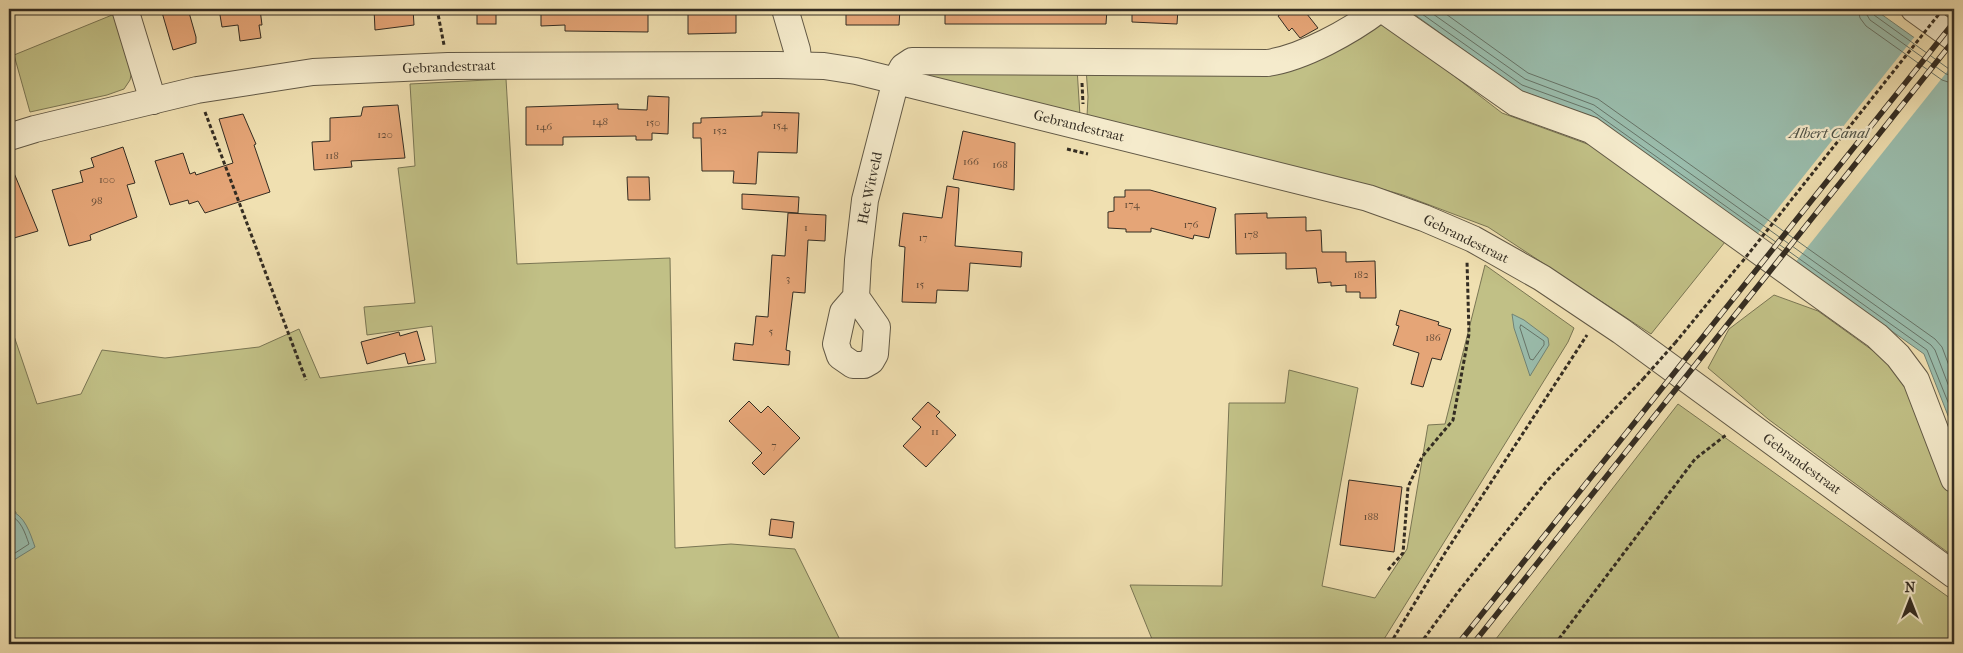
<svg xmlns="http://www.w3.org/2000/svg" width="1963" height="653" font-family="'IM FELL French Canon',serif">
  <style>
    .green { fill: #c1c086; stroke: #7a7654 }
    .water { fill: #9abdad; stroke: #718375 }
    .pier { fill: #f0e0b1 }
    .lines { fill: none; stroke-linecap: round; stroke-linejoin: round }
    .shore { stroke: #667468; stroke-width: 1 }
    .building { fill: #e5a577; stroke: #332c22 }
    .minor-casing { stroke: #625946; stroke-width: 28 }
    .path { stroke: #332c22; stroke-width: 3; stroke-dasharray: 4 2.5; stroke-linecap: butt }
    .minor { stroke: #f5ebcc; stroke-width: 26 }
    .rail-casing { stroke: #332c22; stroke-width: 5.5 }
    .rail { stroke: #f5ebcc; stroke-width: 4; stroke-dasharray: 11; stroke-linecap: butt }
    .path-bridge { stroke: #332c22; stroke-width: 3; stroke-dasharray: 4 2.5; stroke-linecap: butt }
    .labels { text-anchor: middle; dominant-baseline: central; stroke-width: 4.5; stroke-linejoin: round; paint-order: stroke }
    .number-label { font-size: 11px; fill: #604a37 }
    .street-label { font-size: 14px; fill: #332c22; stroke: #f5ebcc }
    .water-label { font-size: 15px; font-style: italic; fill: #4d5045; stroke: #f5ebcc }
  </style>
  <rect width="100%" height="100%" fill="#f0e0b1"/>
  <filter id="stains"><feTurbulence type="fractalNoise" baseFrequency=".004" numOctaves="4"/><feColorMatrix values="0 0 0 0 .2 0 0 0 0 .09 0 0 0 0 .02 0 0 0 .5 -.17"/></filter>
  <radialGradient id="worn" r=".72"><stop offset=".6" stop-color="#630" stop-opacity="0"/><stop offset="1" stop-color="#630" stop-opacity=".3"/></radialGradient>
  <g class="green">
    <polygon points="117,13 132,70 130,80 124,89 107,95 30,112 14,55"/>
    <polygon points="1383,21 1502,113 1590,145 1729,237 1651,334 1488,227 1403,195 1364,184 1087,116 1088,97 1086,68 1247,73"/>
    <polygon points="917,66 1077,68 1080,116 919,79"/>
    <polygon points="506,79 517,264 670,258 675,548 731,544 795,549 842,644 9,644 9,553 16,512 9,510 9,338 14,336 37,404 81,394 102,350 165,358 259,347 299,329 320,378 436,363 432,326 367,335 364,307 415,303 398,168 415,166 410,84"/>
    <polygon points="1485,265 1574,328 1568,342 1381,644 1154,644 1130,585 1222,586 1229,403 1285,403 1289,370 1358,388 1322,586 1375,598 1407,549 1428,425 1445,424"/>
    <polygon points="1774,295 1818,311 1908,376 1954,498 1954,557 1768,419 1708,368 1729,329"/>
    <polygon points="1678,404 1954,601 1954,644 1492,644"/>
  </g>
  <g class="water">
    <polygon points="1407,9 1874,9 1954,66 1954,431 1924,354 1588,115 1519,90"/>
    <polygon points="1512,314 1524,320 1548,338 1549,345 1530,376 1514,328"/>
    <path d="M9 510C25 515 30 533 35 547L9 563Z"/>
  </g>
  <polygon class="pier" points="1916,35 1954,63 1794,264 1756,236"/>
  <g class="lines">
    <g class="shore">
      <polyline points="1415,9 1522,85 1591,110 1927,350 1954,417"/>
      <polyline points="1426,9 1525,79 1594,105 1931,345 1935,350 1954,400"/>
      <polyline points="1439,9 1528,73 1598,99 1935,339 1942,347 1954,379"/>
      <polyline points="1858,9 1860,18 1866,26 1942,80 1954,84"/>
      <polyline points="1866,9 1867,15 1870,20 1946,74 1954,76"/>
      <polyline points="1872,9 1874,15 1949,69 1954,70"/>
      <polygon points="1521,325 1544,341 1544,345 1533,360 1530,359 1520,328"/>
      <path d="M9 515C21 519 25 533 29 544L9 557"/>
    </g>
  </g>
  <g class="building">
    <polygon points="161,9 188,9 196,37 196,43 173,50"/>
    <polygon points="219,9 260,9 262,25 259,25 261,38 240,41 238,25 222,27"/>
    <polygon points="374,9 413,9 414,25 375,30"/>
    <rect x="477" y="9" width="19" height="15"/>
    <polygon points="541,9 648,9 648,32 565,31 565,25 541,26"/>
    <polygon points="688,9 736,9 736,33 688,34"/>
    <polygon points="846,9 900,9 899,25 846,25"/>
    <polygon points="945,9 1107,9 1106,24 945,24"/>
    <polygon points="1132,9 1178,9 1177,24 1132,22"/>
    <polygon points="1287,9 1303,9 1318,28 1300,38 1292,28 1289,31 1278,16"/>
    <polygon points="648,96 669,97 668,134 652,133 652,140 636,140 636,136 563,137 563,145 526,145 526,107 618,104 618,109 647,110"/>
    <polygon points="398,105 405,158 351,161 352,167 314,170 312,142 330,141 330,118 361,116 363,107"/>
    <polygon points="762,112 799,113 797,153 758,152 756,184 733,183 734,171 702,171 701,138 693,138 693,123 701,123 701,118 762,116"/>
    <polygon points="243,114 256,144 254,145 270,192 205,213 198,201 189,204 188,200 170,205 155,161 183,153 190,174 195,172 196,175 233,163 219,119"/>
    <polygon points="963,131 1015,143 1014,190 953,179"/>
    <polygon points="123,147 135,183 127,185 137,217 90,235 91,240 69,246 52,190 83,182 80,171 94,167 91,158"/>
    <polygon points="9,161 38,231 14,238 9,221"/>
    <polygon points="627,177 649,177 650,200 628,200"/>
    <polygon points="947,186 959,188 955,246 1022,252 1021,267 970,263 968,291 937,290 936,303 902,302 905,247 899,246 903,213 942,218"/>
    <polygon points="1125,190 1150,190 1216,208 1209,238 1194,235 1193,239 1151,228 1151,232 1126,232 1126,229 1108,228 1108,212 1114,211 1114,197 1125,197"/>
    <polygon points="742,194 799,197 798,213 742,209"/>
    <polygon points="788,213 826,215 825,241 808,240 805,293 793,292 786,350 790,351 789,365 733,360 735,343 753,345 756,316 768,317 772,255 785,256"/>
    <polygon points="1267,213 1267,218 1306,217 1306,231 1321,230 1322,252 1346,252 1346,262 1375,261 1376,298 1360,298 1360,292 1346,292 1346,285 1331,286 1331,282 1318,283 1316,268 1286,269 1286,253 1236,254 1235,214"/>
    <polygon points="1400,310 1439,322 1438,325 1451,329 1441,360 1432,358 1423,387 1411,384 1419,353 1393,345 1399,326 1396,325"/>
    <polygon points="417,331 425,360 408,364 405,353 367,364 361,342 399,332 400,336"/>
    <polygon points="749,401 761,413 768,406 800,438 764,475 752,463 762,453 729,421"/>
    <polygon points="928,402 940,412 936,416 956,435 926,467 903,446 921,427 912,419"/>
    <polygon points="1349,480 1402,487 1394,552 1340,545"/>
    <polygon points="771,519 794,522 792,538 769,535"/>
  </g>
  <g class="lines">
    <g class="minor-casing">
      <g id="minor">
        <polyline points="125,9 153,101"/>
        <polyline points="785,9 797,50 799,65"/>
        <polyline points="1382,9 1516,103 1591,130 1877,336 1898,356 1916,380 1954,479"/>
        <polyline points="1914,9 1954,38"/>
        <polyline points="9,137 35,129 197,90 313,72 448,66 778,65 824,66 856,71 1368,198 1424,218 1473,239 1542,278 1621,331 1954,575"/>
        <path d="M856 297 843 312 836 344 840 356 853 365H864L871 361 875 354 877 327 856 297 858 260 865 200 896 80 903 67 912 61 1267 63C1303 58 1351 31 1380 9"/>
      </g>
    </g>
    <g class="path">
      <polyline points="437,9 444,45"/>
      <polyline points="1082,83 1083,104"/>
      <polyline points="205,112 306,380"/>
      <polyline points="1067,149 1088,154"/>
      <polyline points="1675,343 1740,264"/>
      <polyline points="1388,570 1403,553 1408,487 1422,457 1453,420 1469,334 1467,261"/>
      <polyline points="1390,644 1445,553 1587,335"/>
      <polyline points="1420,644 1458,592 1546,482 1643,379"/>
      <polyline points="1555,644 1695,459 1726,435"/>
    </g>
    <use href="#minor" class="minor"/>
    <g class="rail-casing">
      <g id="rail">
        <polyline points="1458,644 1954,22"/>
        <polyline points="1473,644 1954,40"/>
      </g>
    </g>
    <use href="#rail" class="rail"/>
    <g class="path-bridge">
      <polyline points="1742,262 1943,9"/>
      <polyline points="1643,379 1675,343"/>
    </g>
  </g>
  <g class="labels">
    <g class="number-label">
      <text x="600" y="121">148</text>
      <text x="653" y="122">150</text>
      <text x="780" y="125">154</text>
      <text x="544" y="126">146</text>
      <text x="720" y="130">152</text>
      <text x="385" y="134">120</text>
      <text x="332" y="155">118</text>
      <text x="971" y="161">166</text>
      <text x="1000" y="164">168</text>
      <text x="107" y="179">100</text>
      <text x="97" y="200">98</text>
      <text x="1132" y="204">174</text>
      <text x="1191" y="224">176</text>
      <text x="806" y="227">1</text>
      <text x="1251" y="234">178</text>
      <text x="923" y="237">17</text>
      <text x="1361" y="274">182</text>
      <text x="788" y="278">3</text>
      <text x="920" y="284">15</text>
      <text x="771" y="331">5</text>
      <text x="1433" y="337">186</text>
      <text x="935" y="431">11</text>
      <text x="774" y="445">7</text>
      <text x="1371" y="516">188</text>
    </g>
    <g class="street-label">
      <text transform="translate(449 67) rotate(-2)">Gebrandestraat</text>
      <text transform="translate(1079 126) rotate(14)">Gebrandestraat</text>
      <text transform="translate(870 188) rotate(-78)">Het Witveld</text>
      <text transform="translate(1466 239) rotate(26)">Gebrandestraat</text>
      <text transform="translate(1802 464) rotate(36)">Gebrandestraat</text>
    </g>
    <g class="water-label">
      <text x="1829" y="133">Albert Canal</text>
    </g>
  </g>
  <rect width="1963" height="653" fill="none" stroke="#f0e0b1" stroke-width="30"/>
  <rect x="10" y="10" width="1943" height="633" fill="none" stroke="#332c22" stroke-width="2.5"/>
  <rect x="15" y="15" width="1933" height="623" fill="none" stroke="#332c22"/>
  <g transform="translate(1910 600)" stroke="#f5ebcc" stroke-width="4" paint-order="stroke">
  <path d="M0-4L9 19L0 12L-9 19Z" fill="#332c22"/>
  <text y="-8" font-size="14" font-weight="bold" text-anchor="middle" fill="#332c22">N</text>
  </g>
  <rect width="100%" height="100%" filter="url(#stains)"/>
  <rect width="100%" height="100%" fill="url(#worn)"/>
</svg>
